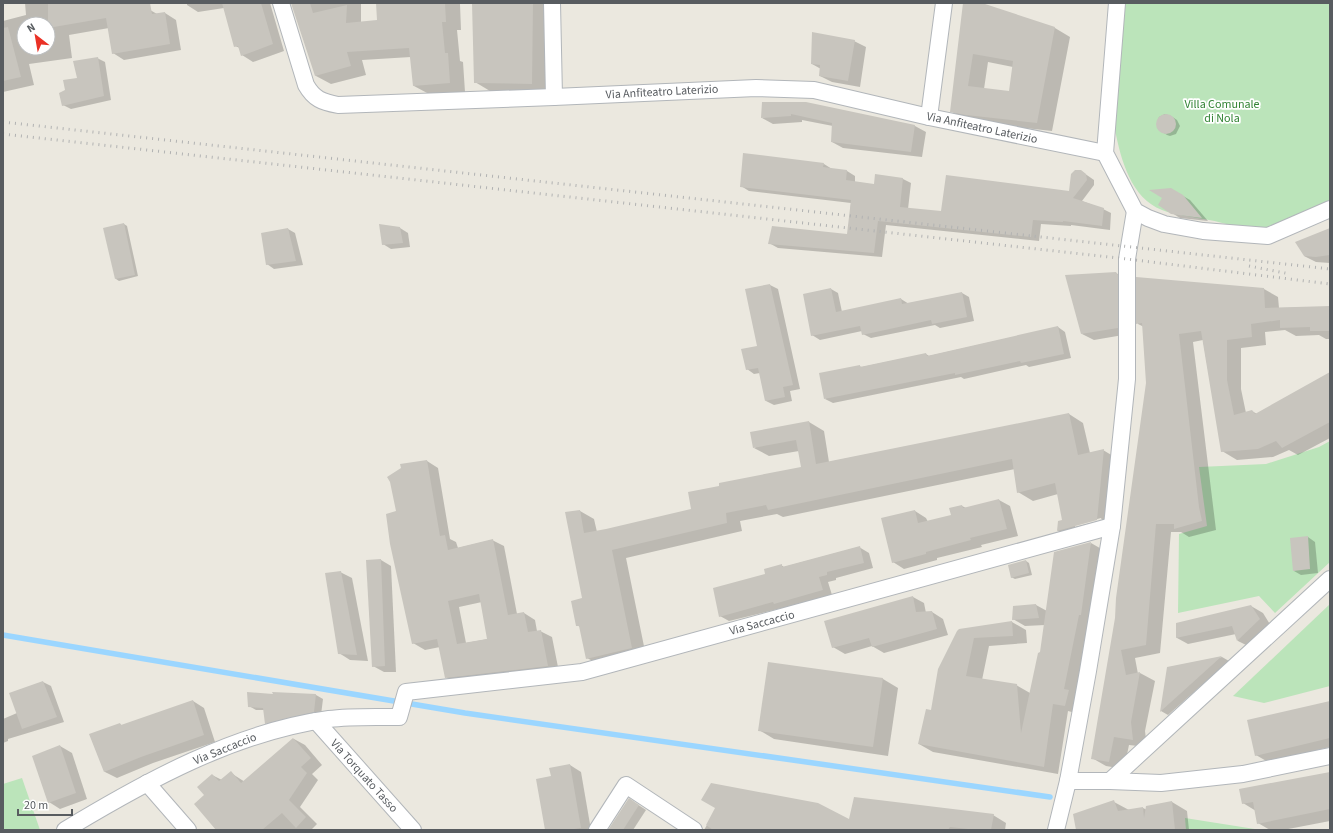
<svg xmlns="http://www.w3.org/2000/svg" width="1333" height="833" font-family="'Source Sans 3',sans-serif">
  <style>
    .green { fill: #bbe4ba }
    .shadow { fill: #0003; fill-rule: evenodd }
    .lines { fill: none; stroke-linecap: round; stroke-linejoin: round }
    .stream { stroke: #9bd6ff; stroke-width: 5.5 }
    .building { fill: #c8c5be; fill-rule: evenodd }
    .minor-casing { stroke: #b2b6ba; stroke-width: 18 }
    .minor { stroke: #fff; stroke-width: 16 }
    .rail { stroke: #b1b2b2; stroke-width: 3; stroke-dasharray: 1 5; stroke-linecap: butt }
    .labels { text-anchor: middle; dominant-baseline: central; stroke-width: 3.5; stroke-linejoin: round; paint-order: stroke }
    .street-label { font-size: 12px; fill: #585c60; stroke: #fff }
    .park-label { font-size: 12px; fill: #338435; stroke: #fff }
  </style>
  <rect width="100%" height="100%" fill="#ebe8df"/>
  <g class="green">
    <path d="M1124 3H1330V200C1312 209 1285 224 1266 228 1247 232 1227 223 1209 220 1196 217 1174 215 1162 210 1131 198 1121 160 1115 130Z"/>
    <polygon points="1330,441 1330,562 1275,613 1259,596 1178,613 1179,534 1207,526 1199,467 1266,464 1319,447"/>
    <polygon points="1330,604 1330,686 1264,703 1233,696"/>
    <polygon points="22,778 40,830 3,830 3,784"/>
    <polygon points="1185,818 1261,830 1186,830"/>
  </g>
  <g class="shadow">
    <path d="M25 3H115L145 7 157 14 165 13 176 20 181 50 124 60 113 53 109 28 69 35 72 58 29 64 34 85 3 92V21L26 15ZM24 24H48V48H24Z"/>
    <polygon points="187,3 270,3 284,51 253,62 242,55 240,48 235,46 224,8 198,12 187,5"/>
    <polygon points="292,3 361,3 361,23 378,21 377,3 457,3 460,4 461,30 457,30 460,61 463,62 465,92 429,94 414,86 411,57 362,60 366,75 331,84 316,76"/>
    <polygon points="473,3 548,3 547,92 490,91 475,82"/>
    <path d="M964 3H979L1055 28 1070 37 1052 131 982 123 966 120 951 111ZM988 62 1013 67 1010 92 984 89Z"/>
    <polygon points="854,41 866,47 860,87 832,82 820,76 821,69 812,64"/>
    <polygon points="97,58 105,62 111,100 71,109 63,105 67,91"/>
    <polygon points="806,103 915,126 926,132 922,157 843,148 832,142 833,126 802,120 802,122 773,124 762,118"/>
    <polygon points="1165,114 1171,116 1177,120 1180,126 1176,134 1170,136 1167,135 1158,129 1157,123 1159,117"/>
    <polygon points="824,164 832,169 847,171 855,176 855,182 875,185 876,175 903,179 911,183 908,209 941,212 1070,192 1081,171 1094,180 1094,185 1082,201 1103,209 1111,213 1110,230 1071,225 1071,226 1041,224 1039,241 886,225 882,257 778,248 769,243 848,235 851,203 749,191 741,186"/>
    <polygon points="1171,189 1190,200 1208,221 1180,218 1172,213"/>
    <polygon points="124,224 127,226 138,276 119,281 116,279"/>
    <polygon points="400,228 408,233 410,247 391,249 383,244"/>
    <polygon points="288,229 295,233 303,265 274,269 267,264"/>
    <polygon points="1330,229 1330,263 1316,262 1304,256"/>
    <polygon points="1116,273 1128,280 1129,334 1094,340 1082,334"/>
    <polygon points="1138,278 1264,289 1278,297 1279,308 1330,307 1330,339 1326,339 1319,335 1296,336 1285,330 1265,332 1266,345 1241,348 1241,389 1246,413 1252,411 1257,414 1330,374 1330,438 1298,455 1289,450 1273,457 1237,460 1222,451 1203,340 1193,342 1216,530 1189,537 1181,532 1171,532 1160,653 1135,658 1138,674 1140,673 1155,681 1145,731 1147,747 1129,745 1124,769 1106,766 1092,758 1116,618 1147,384 1144,327 1138,324"/>
    <polygon points="770,285 778,289 800,389 790,391 792,401 774,405 766,401 760,373 754,374 747,369 758,346"/>
    <polygon points="831,289 838,293 842,312 901,299 909,304 962,293 969,297 974,321 940,328 935,325 871,338 863,334 862,331 820,340 812,335"/>
    <polygon points="1058,327 1065,332 1071,358 1029,367 1026,365 964,379 961,377 833,403 825,399 859,366 862,367 926,354 929,356"/>
    <path d="M1069 414 1083 423 1090 453 1103 450 1118 459 1111 528 1072 539 1058 531 1059 522 1063 521 1058 494 1033 501 1018 492 1015 469 783 517 777 514 740 521 742 531 626 558 646 656 602 666 587 658 580 627 577 625 583 599 580 511 594 519 597 532 692 510 802 468 799 451 769 456 754 448 809 422 824 431 829 462ZM1101 518 1102 520 1075 527V525Z"/>
    <path d="M427 461 438 468 450 539 456 542 458 548 492 540 504 546 517 614 524 613 535 620 537 631H540L552 637 559 672 458 684 446 677 440 647 425 650 413 643 397 512ZM482 602 488 639 466 643 459 607Z"/>
    <polygon points="999,500 1010,506 1018,536 981,545 982,547 937,558 937,560 904,569 893,562 915,511 926,518 928,522 952,516 962,506 966,508"/>
    <polygon points="1308,537 1315,542 1318,573 1301,575 1294,571"/>
    <polygon points="1091,543 1105,551 1079,714 1068,711 1058,774 933,752 919,744 932,711 958,632 1012,622 1026,630 1027,643 989,646 982,680 1016,685 1030,693 1041,653 1045,625 1025,626 1013,619 1036,605 1047,611"/>
    <polygon points="859,547 869,553 873,568 836,578 836,580 828,582 832,595 784,609 782,608 729,621 720,616 767,575 781,565 784,567"/>
    <polygon points="381,560 391,566 396,672 384,672 373,666"/>
    <polygon points="1026,561 1029,563 1032,575 1015,579 1011,577"/>
    <polygon points="340,572 352,578 368,661 350,660 339,653"/>
    <polygon points="913,597 924,603 926,613 932,612 943,619 948,635 884,653 872,646 845,654 833,647"/>
    <polygon points="1251,606 1263,613 1271,626 1250,647 1238,641 1236,634 1188,644 1177,638 1177,624"/>
    <polygon points="1222,657 1229,661 1168,715 1161,711 1168,668"/>
    <polygon points="769,663 883,679 898,688 888,756 774,739 759,730"/>
    <polygon points="43,682 51,686 64,722 8,739 8,741 3,743 3,719 17,713"/>
    <polygon points="274,693 316,695 323,699 321,715 272,727 266,723 265,710 256,710 249,706 274,695"/>
    <polygon points="193,701 204,708 215,742 153,763 117,778 105,772 91,735 120,724 123,726"/>
    <polygon points="1330,702 1330,747 1268,762 1256,755"/>
    <polygon points="294,739 305,745 322,765 312,774 318,780 300,807 317,824 311,830 217,830 205,795 212,775 222,780 231,773 245,782"/>
    <polygon points="60,746 72,753 87,799 60,809 49,802"/>
    <polygon points="570,765 581,772 591,830 546,830 552,777"/>
    <polygon points="1330,773 1330,821 1283,830 1270,830 1258,823 1256,811 1243,803"/>
    <polygon points="1114,802 1129,810 1143,808 1147,810 1147,807 1172,802 1187,811 1189,830 1077,830"/>
    <polygon points="637,804 646,810 633,830 609,830"/>
    <polygon points="717,808 850,820 993,815 1006,823 1005,830 704,830"/>
  </g>
  <g class="lines">
    <polyline class="stream" points="3,635 465,713 1050,797"/>
  </g>
  <g class="building">
    <polygon points="48,3 150,3 152,14 165,12 170,44 112,54 106,18 48,28"/>
    <polygon points="222,3 261,3 273,44 241,56 238,46 234,47"/>
    <polygon points="291,3 310,3 313,13 347,5 346,23 377,20 376,3 445,3 446,22 442,22 445,53 448,53 450,83 413,86 409,48 347,52 351,66 315,76"/>
    <polygon points="472,3 533,3 532,84 474,83"/>
    <path d="M963 3H982L1055 27 1037 123 966 115 950 112ZM973 54 1013 61 1009 91 968 86Z"/>
    <polygon points="8,27 21,77 3,81 3,28"/>
    <polygon points="812,32 855,40 848,81 819,76 820,65 811,64"/>
    <polygon points="98,57 104,96 62,106 59,93 65,90 63,80 77,78 73,61"/>
    <polygon points="762,102 806,102 915,125 911,152 831,142 832,123 791,114 791,116 761,118"/>
    <circle cx="1166" cy="124" r="10"/>
    <polygon points="743,153 824,163 823,167 847,170 846,180 874,184 875,174 903,178 900,207 941,211 946,175 1069,191 1071,174 1075,170 1081,170 1086,174 1087,180 1073,198 1104,208 1102,226 1063,221 1063,222 1033,220 1031,237 878,221 874,253 768,244 772,226 847,234 851,200 740,187"/>
    <polygon points="1171,188 1183,195 1202,218 1171,214 1158,205 1162,198 1149,190"/>
    <polygon points="124,223 135,275 115,279 103,228"/>
    <polygon points="379,224 400,227 403,243 382,245"/>
    <polygon points="288,228 296,261 266,265 261,233"/>
    <polygon points="1330,228 1330,255 1316,257 1304,256 1295,242"/>
    <polygon points="1116,272 1118,275 1118,328 1081,334 1065,275"/>
    <polygon points="1136,277 1264,288 1265,308 1330,306 1330,331 1310,331 1310,327 1280,328 1280,320 1251,324 1252,337 1227,340 1227,380 1234,415 1252,410 1255,414 1330,372 1330,422 1282,448 1276,441 1258,449 1221,452 1201,331 1179,334 1199,507 1202,521 1174,529 1174,524 1156,524 1146,645 1121,650 1126,675 1140,672 1131,722 1133,740 1114,737 1109,762 1091,759 1115,618 1116,598 1146,383 1142,323 1136,324"/>
    <polygon points="770,284 793,385 783,387 785,397 765,401 758,368 746,370 741,349 757,346 745,289"/>
    <polygon points="831,288 836,312 901,298 902,304 962,292 967,317 932,324 931,320 862,335 860,326 811,336 803,294"/>
    <polygon points="1058,326 1064,354 1021,363 1020,361 955,375 955,373 824,399 819,373 860,365 860,367 926,353 927,356"/>
    <polygon points="1069,413 1078,455 1104,449 1097,520 1057,531 1058,521 1062,520 1055,483 1017,493 1012,459 768,510 766,505 726,513 727,523 612,550 632,648 586,659 579,626 576,626 571,601 582,598 565,512 580,510 584,533 606,529 691,509 688,492 719,486 719,483 801,467 796,440 753,448 750,432 809,421 816,464"/>
    <path d="M427 460 440 536 445 535 448 550 493 539 508 615 524 612 528 632 541 630 548 666 445 678 437 639 412 644 390 544 386 514 396 511 390 482 387 477 401 468 400 464ZM479 594 487 639 457 644 448 601Z"/>
    <polygon points="999,499 1007,529 970,538 971,540 926,552 926,554 892,563 881,518 915,510 918,523 951,515 949,508 962,505 963,508"/>
    <polygon points="1308,536 1310,569 1293,571 1290,538"/>
    <polygon points="1091,542 1081,615 1079,615 1064,689 1069,690 1065,706 1053,704 1044,767 918,744 926,709 931,710 938,669 957,631 959,629 1012,621 1013,636 974,638 966,676 1017,684 1021,733 1038,653 1040,652 1054,552"/>
    <polygon points="860,546 864,563 827,572 827,575 819,577 823,590 774,604 773,602 719,617 713,588 765,574 764,569 782,564 782,567"/>
    <polygon points="381,559 385,666 372,667 366,560"/>
    <polygon points="1026,560 1029,573 1011,578 1008,565"/>
    <polygon points="341,571 357,655 338,654 325,573"/>
    <polygon points="913,596 916,612 932,611 937,629 872,647 869,638 832,648 824,621"/>
    <polygon points="1036,604 1039,618 1012,620 1013,606"/>
    <polygon points="1251,605 1260,619 1237,641 1232,626 1176,638 1176,623"/>
    <polygon points="1222,656 1160,712 1167,667"/>
    <polygon points="768,662 883,678 873,747 758,731"/>
    <polygon points="43,681 57,717 22,729 9,693"/>
    <polygon points="247,692 273,694 272,692 316,694 314,712 265,724 263,708 248,707"/>
    <polygon points="193,700 204,735 141,757 104,772 89,734 120,723 121,725"/>
    <polygon points="1330,701 1330,738 1255,756 1247,720"/>
    <polygon points="293,738 311,758 301,767 307,773 289,800 306,817 296,828 282,813 262,830 216,830 194,804 204,795 197,787 212,774 219,781 231,771 241,783"/>
    <polygon points="60,745 76,793 48,803 32,756"/>
    <polygon points="570,764 581,828 568,830 545,830 536,779 551,776 549,768"/>
    <polygon points="1330,772 1330,809 1257,824 1253,802 1242,804 1239,789"/>
    <polygon points="711,783 818,803 849,819 854,797 994,814 991,830 977,830 950,827 948,830 713,830 706,825 715,808 701,800"/>
    <polygon points="629,798 639,805 623,830 608,830"/>
    <polygon points="1114,800 1118,811 1143,807 1144,818 1146,806 1172,801 1175,830 1076,830 1073,814"/>
  </g>
  <g class="lines">
    <g class="minor-casing">
      <g id="minor">
        <path d="M281 3 306 85C314 99 322 102 338 105L554 97 756 88 814 90 929 117 1105 153"/>
        <polyline points="552,3 554,97"/>
        <polyline points="1117,3 1105,153 1135,211 1148,218 1164,224 1203,231 1268,236 1330,209"/>
        <polyline points="929,117 944,3"/>
        <polyline points="316,721 413,830"/>
        <polyline points="1068,781 1110,781 1161,783 1243,774 1330,756"/>
        <polyline points="1110,781 1330,579"/>
        <polyline points="147,783 188,830"/>
        <path d="M65 830C146 781 235 732 329 719 351 716 377 717 399 717L406 692 582 672 1112 526"/>
        <polyline points="597,830 626,785 694,830"/>
        <polyline points="1056,830 1068,781 1088,671 1112,526 1127,379 1127,259 1135,211"/>
      </g>
    </g>
    <use href="#minor" class="minor"/>
    <g class="rail">
      <polyline points="3,122 1330,269"/>
      <polyline points="3,134 1127,259 1330,284"/>
      <polyline points="1249,266 1290,274"/>
    </g>
  </g>
  <g class="labels">
    <g class="street-label">
      <text transform="translate(662 92) rotate(-3)">Via Anfiteatro Laterizio</text>
      <text transform="translate(982 128) rotate(12)">Via Anfiteatro Laterizio</text>
      <text transform="translate(762 623) rotate(-15)">Via Saccaccio</text>
      <text transform="translate(225 749) rotate(-22)">Via Saccaccio</text>
      <text transform="translate(364 776) rotate(48)">Via Torquato Tasso</text>
    </g>
    <g class="park-label">
      <text x="1222" y="104">Villa Comunale<tspan x="1222" dy="14">di Nola</tspan></text>
    </g>
  </g>
  <rect width="1333" height="833" fill="none" stroke="#585c60" stroke-width="8"/>
  <g transform="translate(36 36) rotate(329)"><circle r="19" fill="#ffffff" stroke="#bcbebf"/>
  <path d="M0-3L7 15L0 10L-7 15Z" fill="#ea3126"/>
  <text y="-6" font-size="11" font-weight="bold" text-anchor="middle" fill="#585c60">N</text>
  </g>
  <path d="M18 809v6h54v-6" fill="none" stroke="#585c60" stroke-width="2"/>
  <text x="24" y="809" font-size="12" fill="#585c60" stroke="#ffffff" stroke-width="3" paint-order="stroke">20 m</text>
</svg>
